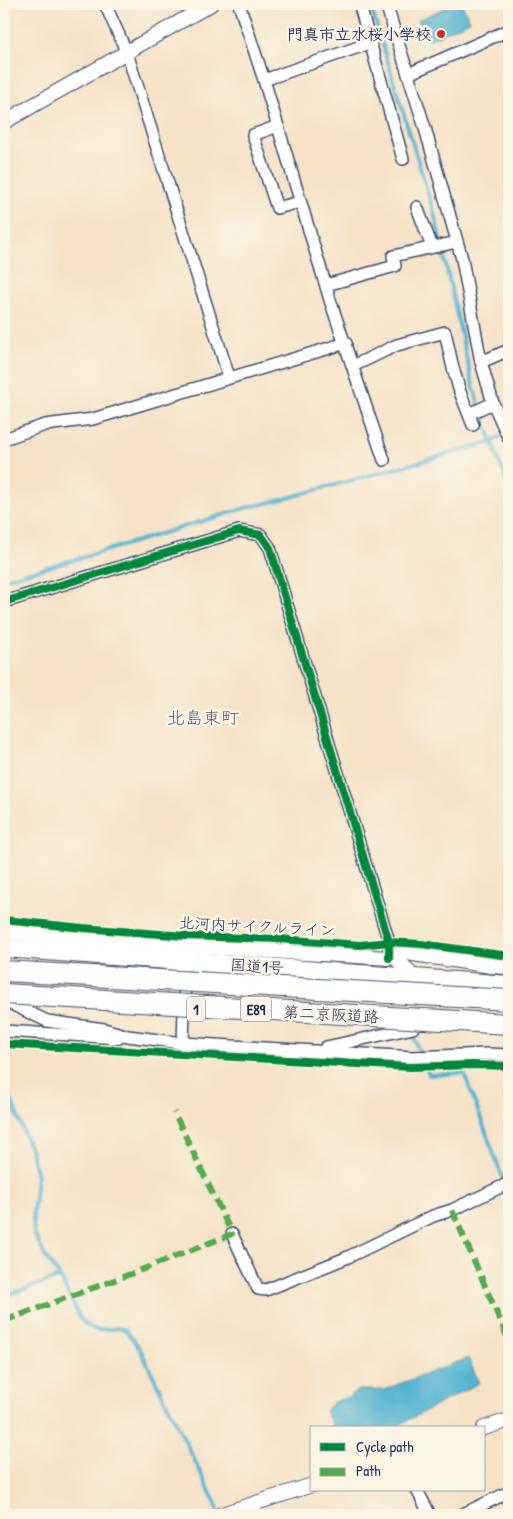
<svg xmlns="http://www.w3.org/2000/svg" width="513" height="1519" font-family="'Patrick Hand','Klee One',sans-serif">
  <style>
    .water { fill: #52b4d0; stroke: #367297 }
    .lines { fill: none; stroke-linecap: round; stroke-linejoin: round }
    .stream { stroke: #52b4d0; stroke-width: 4 }
    .minor-casing { stroke: #3c4a6e; stroke-width: 14 }
    .tertiary-casing { stroke: #3c4a6e; stroke-width: 16 }
    .trunk-casing { stroke: #3c4a6e; stroke-width: 20 }
    .minor { stroke: #fff; stroke-width: 11 }
    .tertiary { stroke: #fff; stroke-width: 14 }
    .trunk { stroke: #fff; stroke-width: 18 }
    .motorway-bridge-casing { stroke: #3c4a6e; stroke-width: 22; stroke-linecap: butt }
    .motorway-bridge { stroke: #fff; stroke-width: 20 }
    .quiet { stroke: #52ab49; stroke-width: 6; stroke-dasharray: 12 6; stroke-linecap: butt }
    .cycleway-casing { stroke: #fcf5e5; stroke-width: 11 }
    .cycleway { stroke: #00873e; stroke-width: 8 }
    .poi-dot { fill: #c8321e; stroke: #fcf5e5; stroke-width: 2 }
    .labels { text-anchor: middle; dominant-baseline: central; stroke-width: 5; stroke-linejoin: round; paint-order: stroke }
    .shield { fill: #fcf5e5; stroke: #5e6a86; stroke-width: 1 }
    .shield-label { font-size: 15px; font-weight: bold; fill: #1b2f5e }
    .poi-label { font-size: 16px; font-weight: bold; fill: #1b2f5e; stroke: #fcf5e5; text-anchor: end }
    .street-label { font-size: 16px; fill: #1b2f5e; stroke: #fcf5e5 }
    .neighbourhood-label { font-size: 18px; fill: #665a74; stroke: #fcf5e5 }
  </style>
  <rect width="100%" height="100%" fill="#fcf5e5"/>
  <filter id="ink" filterUnits="userSpaceOnUse"><feTurbulence type="fractalNoise" baseFrequency=".02" numOctaves="2"/><feDisplacementMap in="SourceGraphic" scale="10" xChannelSelector="R" yChannelSelector="G"/><feConvolveMatrix kernelMatrix="1 2 1 2 8 2 1 2 1" color-interpolation-filters="sRGB"/></filter>
  <filter id="wash" filterUnits="userSpaceOnUse"><feTurbulence type="fractalNoise" baseFrequency=".0096" numOctaves="4" result="noise"/><feDisplacementMap in="SourceGraphic" scale="20" xChannelSelector="R" yChannelSelector="G"/><feGaussianBlur stdDeviation="1.12" result="paint"/><feColorMatrix in="noise" values="0 0 0 0 0 0 0 0 0 0 0 0 0 0 0 0 0 1.4 0 .05"/><feComposite in="paint" operator="in"/></filter>
  <g filter="url(#wash)">
    <rect width="100%" height="100%" fill="#f5e2c7"/>
    <g class="water">
      <polygon points="453,4 462,4 470,21 427,41 418,20"/>
      <polygon points="468,1358 479,1383 393,1428 334,1428 325,1411 333,1402 349,1397 358,1390 383,1390"/>
    </g>
    <g class="lines">
      <g class="stream">
        <polyline points="370,4 435,216 471,378 478,403 509,489"/>
        <polyline points="4,579 88,556 249,507 276,501 492,442 505,434"/>
        <polyline points="410,1029 429,1075 464,1073 509,1195"/>
        <polyline points="4,1081 30,1148 37,1176 33,1216 34,1233 45,1256 60,1277 80,1318 85,1324 96,1330 120,1328 126,1330 140,1349 216,1504 218,1511"/>
        <polyline points="4,1296 60,1277"/>
      </g>
    </g>
  </g>
  <g filter="url(#ink)">
    <g class="lines">
      <g class="minor-casing">
        <g id="minor">
          <polyline points="105,4 127,53 229,377"/>
          <polyline points="239,4 264,80 330,300 384,460"/>
          <polyline points="386,4 425,128 462,259 481,362 493,403 509,439"/>
          <polyline points="361,10 403,159"/>
          <polyline points="408,74 509,30"/>
          <polyline points="264,80 370,43"/>
          <polyline points="278,126 253,135 277,208 300,202"/>
          <polyline points="417,207 432,247"/>
          <polyline points="326,285 395,266 393,256 457,242"/>
          <polyline points="481,362 509,350"/>
          <polyline points="353,366 397,345 445,332 453,368 460,392 473,425"/>
          <polyline points="469,414 493,403"/>
          <polyline points="4,439 45,425 93,419 346,343"/>
          <polyline points="4,602 239,531 261,535 270,548 389,942 389,958"/>
          <polyline points="168,964 173,964 185,976 183,1043"/>
          <polyline points="5,1001 47,1021 104,1029 128,1036 182,1043 413,1057 487,1054 509,1055"/>
          <polyline points="4,1031 119,1038"/>
          <polyline points="326,1047 413,1028"/>
          <polyline points="232,1234 258,1289 266,1290 346,1258 433,1216 452,1210 509,1183"/>
          <polyline points="417,1490 430,1515"/>
          <polyline points="461,1515 509,1492"/>
        </g>
      </g>
      <g class="tertiary-casing">
        <g id="tertiary">
          <polyline points="4,122 211,4"/>
          <polyline points="4,932 135,943 389,958 393,956 407,953 491,966 509,967"/>
          <polyline points="393,956 408,970 410,978"/>
          <polyline points="484,1428 509,1420"/>
          <polyline points="219,1515 312,1485"/>
        </g>
      </g>
      <g class="trunk-casing">
        <polyline id="trunk" points="4,948 509,985"/>
      </g>
      <use href="#minor" class="minor"/>
      <use href="#tertiary" class="tertiary"/>
      <use href="#trunk" class="trunk"/>
      <g class="motorway-bridge-casing">
        <g id="motorway-bridge">
          <polyline points="4,971 509,1000"/>
          <polyline points="4,994 509,1024"/>
        </g>
      </g>
      <use href="#motorway-bridge" class="motorway-bridge"/>
      <g class="quiet">
        <polyline points="452,1210 509,1341"/>
        <polyline points="4,1321 136,1272 232,1234 174,1112"/>
      </g>
      <g class="cycleway-casing">
        <g id="cycleway">
          <polyline points="4,602 239,531 261,535 270,548 389,942 389,958"/>
          <polyline points="4,920 83,928 185,936 280,939 360,945 389,942 421,944 509,956"/>
          <polyline points="4,1044 410,1067 473,1065 509,1066"/>
        </g>
      </g>
      <use href="#cycleway" class="cycleway"/>
    </g>
  </g>
  <circle class="poi-dot" cx="441" cy="34" r="5"/>
  <g class="labels">
    <g class="shield">
      <rect x="187" y="996.5" width="18" height="25" rx="4"/>
      <rect x="241" y="996.5" width="30" height="25" rx="4"/>
    </g>
    <g class="shield-label">
      <text x="196" y="1009">1</text>
      <text x="256" y="1009">E89</text>
    </g>
    <g class="poi-label">
      <text x="431" y="34">門真市立水桜小学校</text>
    </g>
    <g class="street-label">
      <text transform="translate(257 926) rotate(3)">北河内サイクルライン</text>
      <text transform="translate(257 966) rotate(4)">国道1号</text>
      <text transform="translate(331 1014) rotate(3)">第二京阪道路</text>
    </g>
    <g class="neighbourhood-label">
      <text x="203" y="717">北島東町</text>
    </g>
  </g>
  <rect width="513" height="1519" fill="none" stroke="#fcf5e5" stroke-width="20"/>
  <rect x="310" y="1426" width="175" height="65" fill="#fcf5e5" stroke="#a2a6af"/>
  <rect x="320" y="1443" width="25" height="8" fill="#00873e" stroke="#a2a6af"/>
  <text x="356" y="1452" font-size="15" fill="#1b2f5e">Cycle path</text>
  <rect x="320" y="1468" width="25" height="8" fill="#52ab49" stroke="#a2a6af"/>
  <text x="356" y="1476" font-size="15" fill="#1b2f5e">Path</text>
</svg>
